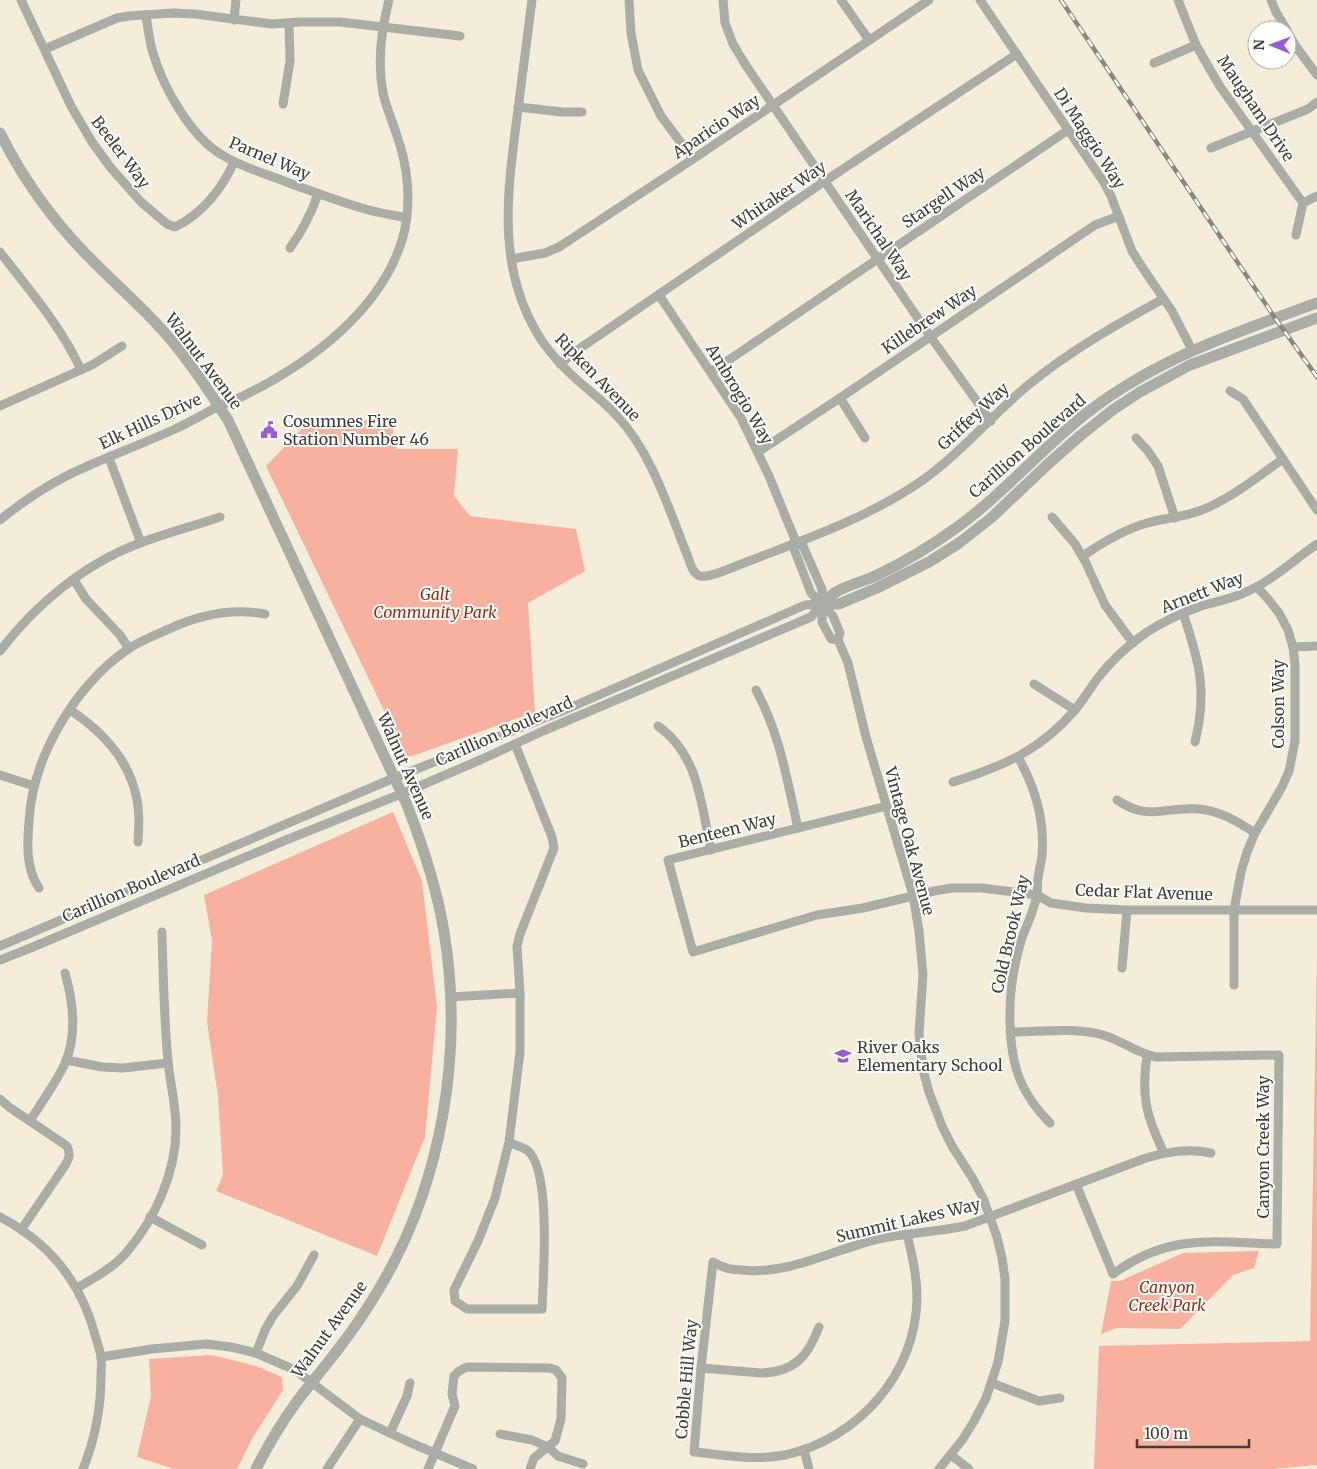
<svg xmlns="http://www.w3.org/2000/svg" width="1317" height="1469" font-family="Merriweather,serif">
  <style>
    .green { fill: #f9b19f }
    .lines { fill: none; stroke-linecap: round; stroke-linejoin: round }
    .minor { stroke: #aaada5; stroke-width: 9 }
    .tertiary { stroke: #aaada5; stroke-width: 11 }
    .rail-casing { stroke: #8b877b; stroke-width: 4.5 }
    .rail { stroke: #fff; stroke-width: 2.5; stroke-dasharray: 8; stroke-linecap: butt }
    .labels { text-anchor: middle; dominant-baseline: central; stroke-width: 4; stroke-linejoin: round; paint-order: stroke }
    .street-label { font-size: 16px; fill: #3f3d35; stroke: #fff }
    .poi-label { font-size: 16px; fill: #3f3d35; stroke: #fff; text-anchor: start }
    .park-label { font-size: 16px; font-style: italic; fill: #982c0f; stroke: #fff }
  </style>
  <rect width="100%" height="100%" fill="#f3edda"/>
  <g class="green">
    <polygon points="313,417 392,422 396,449 458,449 454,496 470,516 576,529 585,571 528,603 535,712 407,758 266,466"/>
    <polygon points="393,812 422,881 437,1007 425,1137 377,1256 216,1191 223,1175 218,1096 207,1022 212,941 204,895"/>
    <polygon points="1317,952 1317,1465 1272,1469 1094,1469 1099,1346 1310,1341"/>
    <polygon points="1259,1251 1254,1268 1233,1275 1180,1329 1117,1328 1101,1334 1111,1281 1120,1281 1183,1253"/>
    <polygon points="212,1355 256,1366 282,1377 283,1390 253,1437 237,1469 174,1469 137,1457 151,1396 149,1359"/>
  </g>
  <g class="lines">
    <g class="minor">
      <path d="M21 0 71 106 92 142 111 168 141 202 167 224 175 227C202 214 222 189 234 162"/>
      <path d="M532 0C527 39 522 78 517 117 507 195 496 271 542 341 551 354 563 367 575 378 589 391 604 401 617 416 652 453 669 510 688 557 695 580 700 579 721 572 788 545 860 523 920 482 960 454 990 417 1027 386 1071 350 1114 326 1163 299"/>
      <polyline points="629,0 631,33 638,70 661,116 693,159"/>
      <polyline points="723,0 725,23 733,44 745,64 930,336 991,421"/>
      <polyline points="841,0 869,40"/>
      <polyline points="980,0 1103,181 1111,196 1132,251 1142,267 1172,311 1192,350"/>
      <polyline points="1178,0 1196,45 1219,85 1303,203"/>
      <polyline points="1271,0 1276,12 1287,30"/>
      <path d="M146 15C148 28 149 40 153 53 163 87 191 137 222 155 243 168 267 174 289 183 314 192 340 202 365 209 379 213 393 215 407 218"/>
      <polyline points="234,20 236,0"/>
      <polyline points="1287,31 1297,48 1317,75"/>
      <polyline points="45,49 117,18 129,16 173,13 195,14 272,24 299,22 340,22 460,36"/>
      <polyline points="1154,63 1196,45"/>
      <polyline points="283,104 290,61 289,23"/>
      <polyline points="518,107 562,112 582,112"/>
      <polyline points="1211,148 1308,109 1317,102"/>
      <polyline points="1303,203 1317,196"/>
      <polyline points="1296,235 1303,203"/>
      <path d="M290 248C303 230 311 214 318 194"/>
      <path d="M0 252C29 290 61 326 81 370"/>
      <polyline points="511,259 545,253 559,247 693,159 929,0"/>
      <polyline points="659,295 741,418 769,476 796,542 803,546 822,589 822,622 831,639 838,640"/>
      <polyline points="560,364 576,351 825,181 1017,54"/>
      <polyline points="711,372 1068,130"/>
      <polyline points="1230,391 1243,399 1317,510"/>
      <polyline points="840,398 865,438"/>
      <polyline points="0,406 92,365 122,346"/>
      <polyline points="1136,438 1148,451 1158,466 1175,518"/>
      <polyline points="758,452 840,398 1095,225 1119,216"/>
      <polyline points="109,458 141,543"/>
      <polyline points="1052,517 1075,544 1086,563 1105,605 1133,643"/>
      <path d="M0 520C27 498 58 478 90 465 118 453 146 442 173 430 188 423 202 415 217 407 226 402 236 400 245 395 310 363 382 310 403 237 412 203 408 165 396 133 392 120 386 107 383 93 377 62 381 31 389 0"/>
      <polyline points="796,542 794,549 811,593 833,616 840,633 838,640 848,663 866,737 913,895 919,931 923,975 919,1033 923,1070 929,1092 942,1126 952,1146 973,1179 983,1198 997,1237 1002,1258 1005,1279 1005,1321 998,1362 986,1398 974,1421 963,1439 939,1469"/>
      <path d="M1083 556C1103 542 1123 530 1147 523 1165 518 1184 517 1202 510 1232 498 1257 477 1283 459"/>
      <polyline points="74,580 86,599 120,635 129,649"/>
      <path d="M1183 613C1199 661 1208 691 1195 742"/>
      <polyline points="1293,647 1317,646"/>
      <path d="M0 651C36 604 84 564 140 543 166 533 194 526 220 517"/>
      <polyline points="1034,684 1075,710"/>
      <path d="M756 690C780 734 787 780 798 828"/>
      <path d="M70 710C102 731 130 761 137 800 140 814 139 828 138 842"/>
      <path d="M658 726C699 755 701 804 711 850"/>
      <polyline points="515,744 552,837 554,848 520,934 517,946 520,993"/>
      <path d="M1018 757C1035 787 1045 821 1042 856 1041 863 1039 871 1038 878 1037 883 1038 889 1037 894 1035 909 1026 926 1021 941 1013 968 1009 995 1010 1023 1011 1065 1020 1093 1050 1123"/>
      <polyline points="0,775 34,786"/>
      <path d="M953 782C1003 766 1040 751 1075 710 1083 700 1090 689 1097 679 1111 661 1128 645 1147 632 1164 621 1182 613 1201 606 1217 601 1233 599 1248 591 1273 580 1295 559 1317 544"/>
      <path d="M1117 800C1149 822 1165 806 1199 809 1220 811 1237 821 1255 833"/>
      <polyline points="887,806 668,860 693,952 817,915 863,908 934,891 952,888 982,888 1037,895 1051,903 1086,908 1127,910 1317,910"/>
      <path d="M39 888C26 869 27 845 29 822 32 757 75 686 128 649 140 641 155 635 169 629 199 615 232 608 265 614"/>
      <polyline points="0,946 394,778 567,709 805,605 822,604"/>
      <polyline points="0,960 33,947 286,840 401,794 480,760 543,731 811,617 822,604"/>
      <polyline points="1122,968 1127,910"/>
      <polyline points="1234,985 1234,910 1241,872 1247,852 1255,833 1282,787 1289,771 1295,741 1295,665 1293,647 1288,630 1279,613 1268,599 1257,587"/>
      <path d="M450 997 520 993V1052L509 1142 495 1198 478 1241 454 1290 455 1301 467 1309H542C543 1278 552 1169 527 1150 522 1147 514 1145 509 1142"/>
      <path d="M1010 1032C1040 1032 1073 1027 1103 1035 1121 1040 1136 1053 1156 1057L1279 1055 1277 1244C1212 1242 1169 1233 1113 1274L1076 1184"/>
      <path d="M1147 1055C1141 1096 1146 1116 1164 1153"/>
      <polyline points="66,1060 102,1067 123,1068 168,1063"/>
      <path d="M0 1099 9 1107 67 1146C71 1155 69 1159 64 1167L21 1230"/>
      <path d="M30 1121C42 1101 57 1082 66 1061 77 1033 73 1001 65 973"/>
      <path d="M0 1217C48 1242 81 1282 95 1335 97 1342 100 1350 101 1357 102 1363 101 1370 101 1376 101 1408 95 1439 83 1469"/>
      <polyline points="150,1217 202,1245"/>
      <path d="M907 1234C912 1255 917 1276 917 1298 916 1374 858 1439 785 1455 755 1461 724 1455 694 1452L701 1368 713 1262C717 1264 722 1267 727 1268 731 1270 737 1269 742 1270 790 1275 832 1250 878 1239 907 1233 936 1232 965 1226L1146 1158C1167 1152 1188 1148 1211 1153"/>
      <path d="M77 1288C94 1278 113 1268 126 1253 155 1219 176 1173 176 1128 176 1105 170 1083 168 1061 164 1018 163 975 162 932"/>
      <polyline points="256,1353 265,1330 273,1316 297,1286 314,1255"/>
      <polyline points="101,1357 152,1349 206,1344 231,1347 256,1353 295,1370 360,1419 411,1443 473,1469"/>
      <path d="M701 1368 761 1373C795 1372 808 1356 819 1327"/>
      <polyline points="992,1383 1039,1401 1060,1398"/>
      <polyline points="390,1433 407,1396 410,1383"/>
      <polyline points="500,1434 532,1440 548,1447 558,1456 583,1464"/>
      <polyline points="804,1450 809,1469"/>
      <polyline points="951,1455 969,1469"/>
      <polyline points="327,1469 360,1419"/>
      <polyline points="428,1469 455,1406 452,1394 454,1376 459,1371 467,1367 550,1368 556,1370 562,1378 561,1419 555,1441 534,1458 530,1469"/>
    </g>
    <g class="tertiary">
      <path d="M0 133C22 177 51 218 85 253 107 276 131 297 153 320 182 350 205 385 228 420L407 805C423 846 437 888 444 932 464 1052 442 1184 379 1289 367 1309 354 1329 339 1348 325 1367 309 1385 295 1404 280 1425 267 1447 256 1469"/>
      <path d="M822 604C826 600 831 595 836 592 848 585 862 582 875 576 903 563 931 546 956 528 1005 493 1044 445 1092 409 1161 357 1237 332 1317 303"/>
      <polyline points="822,604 839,604 877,588 929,562 959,543 991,518 1048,464 1081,435 1114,409 1140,392 1190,365 1317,318"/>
    </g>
    <g class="rail-casing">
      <polyline id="rail" points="1061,0 1275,318 1317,377"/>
    </g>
    <use href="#rail" class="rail"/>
  </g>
  <defs>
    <g id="civic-bare" transform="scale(1.35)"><path d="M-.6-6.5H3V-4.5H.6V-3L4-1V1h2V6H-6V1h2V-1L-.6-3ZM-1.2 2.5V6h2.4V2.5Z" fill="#9a5ad0" stroke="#fff" stroke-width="2.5" paint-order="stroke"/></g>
    <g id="school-bare" transform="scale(1.35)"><path d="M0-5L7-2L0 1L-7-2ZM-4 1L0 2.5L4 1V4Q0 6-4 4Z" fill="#9a5ad0" stroke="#fff" stroke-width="2.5" paint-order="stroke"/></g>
  </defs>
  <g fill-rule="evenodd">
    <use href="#civic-bare" x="269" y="430"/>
    <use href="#school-bare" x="843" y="1056"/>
  </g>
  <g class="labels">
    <g class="street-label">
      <text transform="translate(1256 108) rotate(56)">Maugham Drive</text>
      <text transform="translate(716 126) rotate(-34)">Aparicio Way</text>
      <text transform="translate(1090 138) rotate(57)">Di Maggio Way</text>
      <text transform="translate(121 152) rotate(53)">Beeler Way</text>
      <text transform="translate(270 158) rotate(23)">Parnel Way</text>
      <text transform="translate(779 195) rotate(-34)">Whitaker Way</text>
      <text transform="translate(943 197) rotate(-34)">Stargell Way</text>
      <text transform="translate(879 235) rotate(56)">Marichal Way</text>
      <text transform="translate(929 319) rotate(-34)">Killebrew Way</text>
      <text transform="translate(204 361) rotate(53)">Walnut Avenue</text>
      <text transform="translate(598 377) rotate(46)">Ripken Avenue</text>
      <text transform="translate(740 394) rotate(59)">Ambrogio Way</text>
      <text transform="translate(973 416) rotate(-43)">Griffey Way</text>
      <text transform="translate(150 421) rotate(-25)">Elk Hills Drive</text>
      <text transform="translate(1027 446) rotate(-41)">Carillion Boulevard</text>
      <text transform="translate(1202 592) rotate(-21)">Arnett Way</text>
      <text transform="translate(1278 704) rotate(-90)">Colson Way</text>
      <text transform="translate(504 731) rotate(-24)">Carillion Boulevard</text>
      <text transform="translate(406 766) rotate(66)">Walnut Avenue</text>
      <text transform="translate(727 830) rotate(-14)">Benteen Way</text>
      <text transform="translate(910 841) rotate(75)">Vintage Oak Avenue</text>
      <text transform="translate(131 888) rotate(-23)">Carillion Boulevard</text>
      <text transform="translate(1144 892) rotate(2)">Cedar Flat Avenue</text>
      <text transform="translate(1010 934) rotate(-77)">Cold Brook Way</text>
      <text transform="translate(1263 1147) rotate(-90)">Canyon Creek Way</text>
      <text transform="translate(908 1220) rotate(-13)">Summit Lakes Way</text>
      <text transform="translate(329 1329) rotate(-54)">Walnut Avenue</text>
      <text transform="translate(686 1379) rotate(-85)">Cobble Hill Way</text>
    </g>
    <g class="poi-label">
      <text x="283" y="421">Cosumnes Fire<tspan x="283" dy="18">Station Number 46</tspan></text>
      <text x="857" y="1047">River Oaks<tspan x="857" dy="18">Elementary School</tspan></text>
    </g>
    <g class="park-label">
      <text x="435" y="594">Galt<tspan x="435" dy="18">Community Park</tspan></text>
      <text x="1167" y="1287">Canyon<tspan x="1167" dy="18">Creek Park</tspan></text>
    </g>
  </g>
  <g transform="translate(1272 45) rotate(271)"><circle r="24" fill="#ffffff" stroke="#b2b1ae"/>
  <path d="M0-4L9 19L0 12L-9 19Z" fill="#9a5ad0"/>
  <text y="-8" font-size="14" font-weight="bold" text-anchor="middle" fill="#3f3d35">N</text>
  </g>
  <path d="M1137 1439v8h112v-8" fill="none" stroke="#3f3d35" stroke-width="2.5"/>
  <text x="1144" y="1439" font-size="15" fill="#3f3d35" stroke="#ffffff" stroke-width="4" paint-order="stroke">100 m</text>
</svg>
